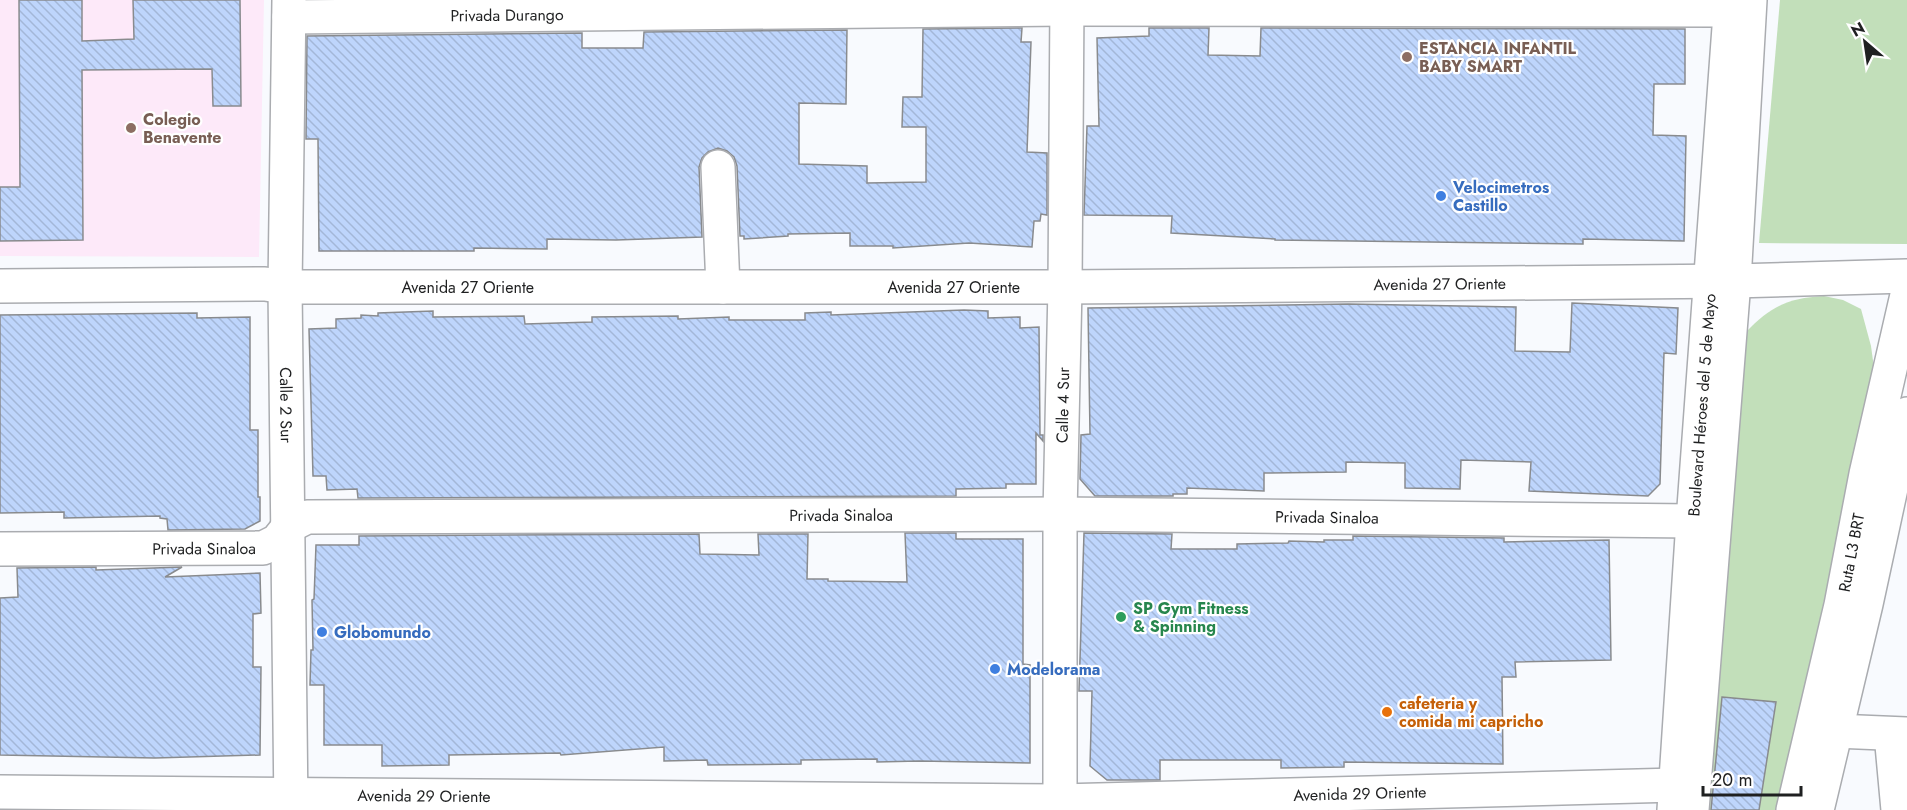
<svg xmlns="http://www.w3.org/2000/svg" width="1907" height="810" font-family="Jost,sans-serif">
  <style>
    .education { fill: #fde9f9 }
    .green { fill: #c2dfba }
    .building { fill: url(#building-back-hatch); stroke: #898b8e; stroke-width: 1.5 }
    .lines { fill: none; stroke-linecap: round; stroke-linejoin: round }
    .minor-casing { stroke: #aaacb0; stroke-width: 36 }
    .major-casing { stroke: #aaacb0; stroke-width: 36 }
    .minor { stroke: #fff; stroke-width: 33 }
    .major { stroke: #fff; stroke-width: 33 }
    .education-dot { fill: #8d6e63; stroke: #fff; stroke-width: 2 }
    .shop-dot { fill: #3f7fe0; stroke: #fff; stroke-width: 2 }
    .leisure-dot { fill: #2e9e5b; stroke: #fff; stroke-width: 2 }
    .food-dot { fill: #e8710a; stroke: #fff; stroke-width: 2 }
    .labels { text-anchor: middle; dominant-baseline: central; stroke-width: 4.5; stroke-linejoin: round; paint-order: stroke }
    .street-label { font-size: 16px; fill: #1f2021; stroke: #fff }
    .education-label { font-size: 16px; font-weight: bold; fill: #785e54; stroke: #fff; text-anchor: start }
    .shop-label { font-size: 16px; font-weight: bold; fill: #366cbe; stroke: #fff; text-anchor: start }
    .leisure-label { font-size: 16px; font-weight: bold; fill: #27864d; stroke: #fff; text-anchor: start }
    .food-label { font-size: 16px; font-weight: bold; fill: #c56008; stroke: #fff; text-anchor: start }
  </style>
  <defs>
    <pattern id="building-back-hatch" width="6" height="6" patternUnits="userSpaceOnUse" patternTransform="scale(1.5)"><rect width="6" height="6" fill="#bed5fc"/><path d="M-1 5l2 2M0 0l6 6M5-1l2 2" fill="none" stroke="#a3b7d8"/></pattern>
  </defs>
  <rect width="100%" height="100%" fill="#f8fafe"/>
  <polygon class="education" points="0,0 264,0 259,257 0,256"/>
  <g class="green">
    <polygon points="1780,0 1907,0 1907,244 1759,243"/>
    <path d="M1824 296 1843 300 1861 309 1871 346 1874 368 1779 810H1698L1746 332C1771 306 1788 298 1824 296Z"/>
  </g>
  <g class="building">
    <polygon points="19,0 82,0 82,41 134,39 133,0 240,0 241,106 213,106 212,69 82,70 83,240 0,241 0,187 20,187"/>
    <polygon points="1022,28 1021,42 1031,42 1027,152 1047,153 1047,215 1041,214 1040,221 1034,221 1032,247 969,243 893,248 893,246 850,246 850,233 788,234 788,236 744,239 744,236 740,236 737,166 734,157 727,151 718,148 708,152 702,158 699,167 702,237 616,240 547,239 547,249 474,248 474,251 319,251 318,139 306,139 307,36 582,33 582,48 643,48 644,32 847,30 846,104 799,103 799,164 867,166 867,183 926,182 926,127 902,127 903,97 922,97 923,29"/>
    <polygon points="1149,28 1209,28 1208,55 1260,56 1261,28 1685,29 1685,84 1654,84 1653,135 1686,136 1684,241 1583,239 1583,244 1275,240 1275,239 1171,233 1172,216 1084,215 1087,126 1099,126 1097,38 1149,36"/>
    <polygon points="1572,303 1678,308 1676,354 1664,353 1660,484 1648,496 1529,491 1531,462 1461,460 1460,489 1405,488 1405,463 1346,462 1346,472 1264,473 1264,491 1187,488 1187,494 1173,494 1173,496 1095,496 1080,479 1081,435 1090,434 1088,308 1348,304 1516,307 1515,351 1570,352"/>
    <polygon points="964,310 988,311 988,318 1020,317 1020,328 1039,327 1040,435 1043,435 1043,441 1036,433 1036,484 1006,484 1006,488 956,489 956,496 358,498 357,489 327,490 326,476 313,476 309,329 336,328 336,319 361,318 361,315 378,316 378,313 433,311 433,317 524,316 525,324 592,322 592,317 678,316 678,319 729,317 729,320 805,320 805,313 831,312 831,315"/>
    <polygon points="197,313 197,318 250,317 250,430 258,430 258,497 260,497 260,521 245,529 168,530 167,519 160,518 160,516 64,518 64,512 0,513 0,315"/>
    <polygon points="905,533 956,533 956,539 1023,539 1023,664 1030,665 1030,763 919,761 877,762 877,759 801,760 801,764 708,765 707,760 664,761 664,747 561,755 560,753 449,755 449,765 382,766 382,745 324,745 324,685 310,685 311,650 313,650 312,600 314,599 316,545 359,545 359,536 699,534 700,554 759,555 758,534 808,534 807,579 828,579 828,581 907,582"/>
    <polygon points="1084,533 1172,534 1171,549 1237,549 1237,544 1288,543 1289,541 1324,542 1324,540 1353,540 1353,536 1504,538 1504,542 1609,540 1611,660 1515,662 1516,677 1502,677 1503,764 1344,762 1344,767 1281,768 1281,760 1160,760 1160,780 1107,780 1090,766 1092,691 1079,691"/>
    <polygon points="96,567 96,570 182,567 165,577 260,573 261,613 253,614 253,667 261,667 260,755 155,758 0,755 0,598 18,597 17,568"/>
    <polygon points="1722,697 1776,702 1759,810 1711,810"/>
  </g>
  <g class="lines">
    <g class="minor-casing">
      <g id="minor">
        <path id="s1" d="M289 0 285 287 291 810"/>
        <path id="s2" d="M289 17 1067 9 1731 10"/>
        <polyline points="718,167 723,287"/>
        <path id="s3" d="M0 286 265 284 285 287H1065L1734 281 1907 276"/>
        <path id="s4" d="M0 549 263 548 277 541 289 526 307 517 1060 514 1693 521"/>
        <polyline points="1835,731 1907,734"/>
        <polyline points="1891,734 1898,810"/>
        <path id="s5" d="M0 792 1060 801 1676 785"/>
        <path id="s6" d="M1060 810V514L1065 287 1067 0"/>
        <polyline points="1692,810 1734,281 1750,0"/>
        <path id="s7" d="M1793 810 1841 605 1866 474 1907 295"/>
      </g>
    </g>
    <g class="major-casing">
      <g id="major">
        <path id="s8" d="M1674 810 1693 521 1731 0"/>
        <polyline points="1817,810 1866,604 1907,414"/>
      </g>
    </g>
    <use href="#minor" class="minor"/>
    <use href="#major" class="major"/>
  </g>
  <g class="education-dot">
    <circle cx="1407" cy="57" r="6"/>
    <circle cx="131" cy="128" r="6"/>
  </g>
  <g class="shop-dot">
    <circle cx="1441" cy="196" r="6"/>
    <circle cx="322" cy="632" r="6"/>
    <circle cx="995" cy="669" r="6"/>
  </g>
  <circle class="leisure-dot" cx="1121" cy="617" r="6"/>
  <circle class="food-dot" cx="1387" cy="712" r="6"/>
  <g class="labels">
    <g class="street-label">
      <text stroke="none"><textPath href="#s2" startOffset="218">Privada Durango</textPath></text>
      <text stroke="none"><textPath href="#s3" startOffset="1440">Avenida 27 Oriente</textPath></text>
      <text stroke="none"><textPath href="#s3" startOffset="468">Avenida 27 Oriente</textPath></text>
      <text stroke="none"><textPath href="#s3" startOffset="954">Avenida 27 Oriente</textPath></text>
      <text stroke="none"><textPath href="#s1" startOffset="405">Calle 2 Sur</textPath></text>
      <text stroke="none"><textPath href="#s6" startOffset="405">Calle 4 Sur</textPath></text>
      <text stroke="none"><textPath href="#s8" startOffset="406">Boulevard Héroes del 5 de Mayo</textPath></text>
      <text stroke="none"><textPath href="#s4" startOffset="852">Privada Sinaloa</textPath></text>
      <text stroke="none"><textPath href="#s4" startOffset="1338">Privada Sinaloa</textPath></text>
      <text stroke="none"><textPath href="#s4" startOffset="204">Privada Sinaloa</textPath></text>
      <text stroke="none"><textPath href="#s7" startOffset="264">Ruta L3 BRT</textPath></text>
      <text stroke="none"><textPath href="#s5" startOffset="1360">Avenida 29 Oriente</textPath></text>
      <text stroke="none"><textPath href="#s5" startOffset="424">Avenida 29 Oriente</textPath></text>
    </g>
    <g class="education-label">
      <text x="1419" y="48">ESTANCIA INFANTIL<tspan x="1419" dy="18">BABY SMART</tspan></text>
      <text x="143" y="119">Colegio<tspan x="143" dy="18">Benavente</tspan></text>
    </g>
    <g class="shop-label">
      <text x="1453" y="187">Velocimetros<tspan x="1453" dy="18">Castillo</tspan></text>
      <text x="334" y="632">Globomundo</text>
      <text x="1007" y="669">Modelorama</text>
    </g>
    <g class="leisure-label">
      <text x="1133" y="608">SP Gym Fitness<tspan x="1133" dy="18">&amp; Spinning</tspan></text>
    </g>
    <g class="food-label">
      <text x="1399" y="703">cafeteria y<tspan x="1399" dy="18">comida mi capricho</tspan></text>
    </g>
  </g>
  <g transform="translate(1865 42) rotate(331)" stroke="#ffffff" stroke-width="4.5" paint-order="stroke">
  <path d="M0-4.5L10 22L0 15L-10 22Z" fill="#1f2021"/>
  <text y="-9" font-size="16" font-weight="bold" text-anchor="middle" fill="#1f2021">N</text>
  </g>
  <path d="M1703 786v9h98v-9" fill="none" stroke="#1f2021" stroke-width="3"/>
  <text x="1712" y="786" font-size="18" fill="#1f2021" stroke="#ffffff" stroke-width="4.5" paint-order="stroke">20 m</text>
</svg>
